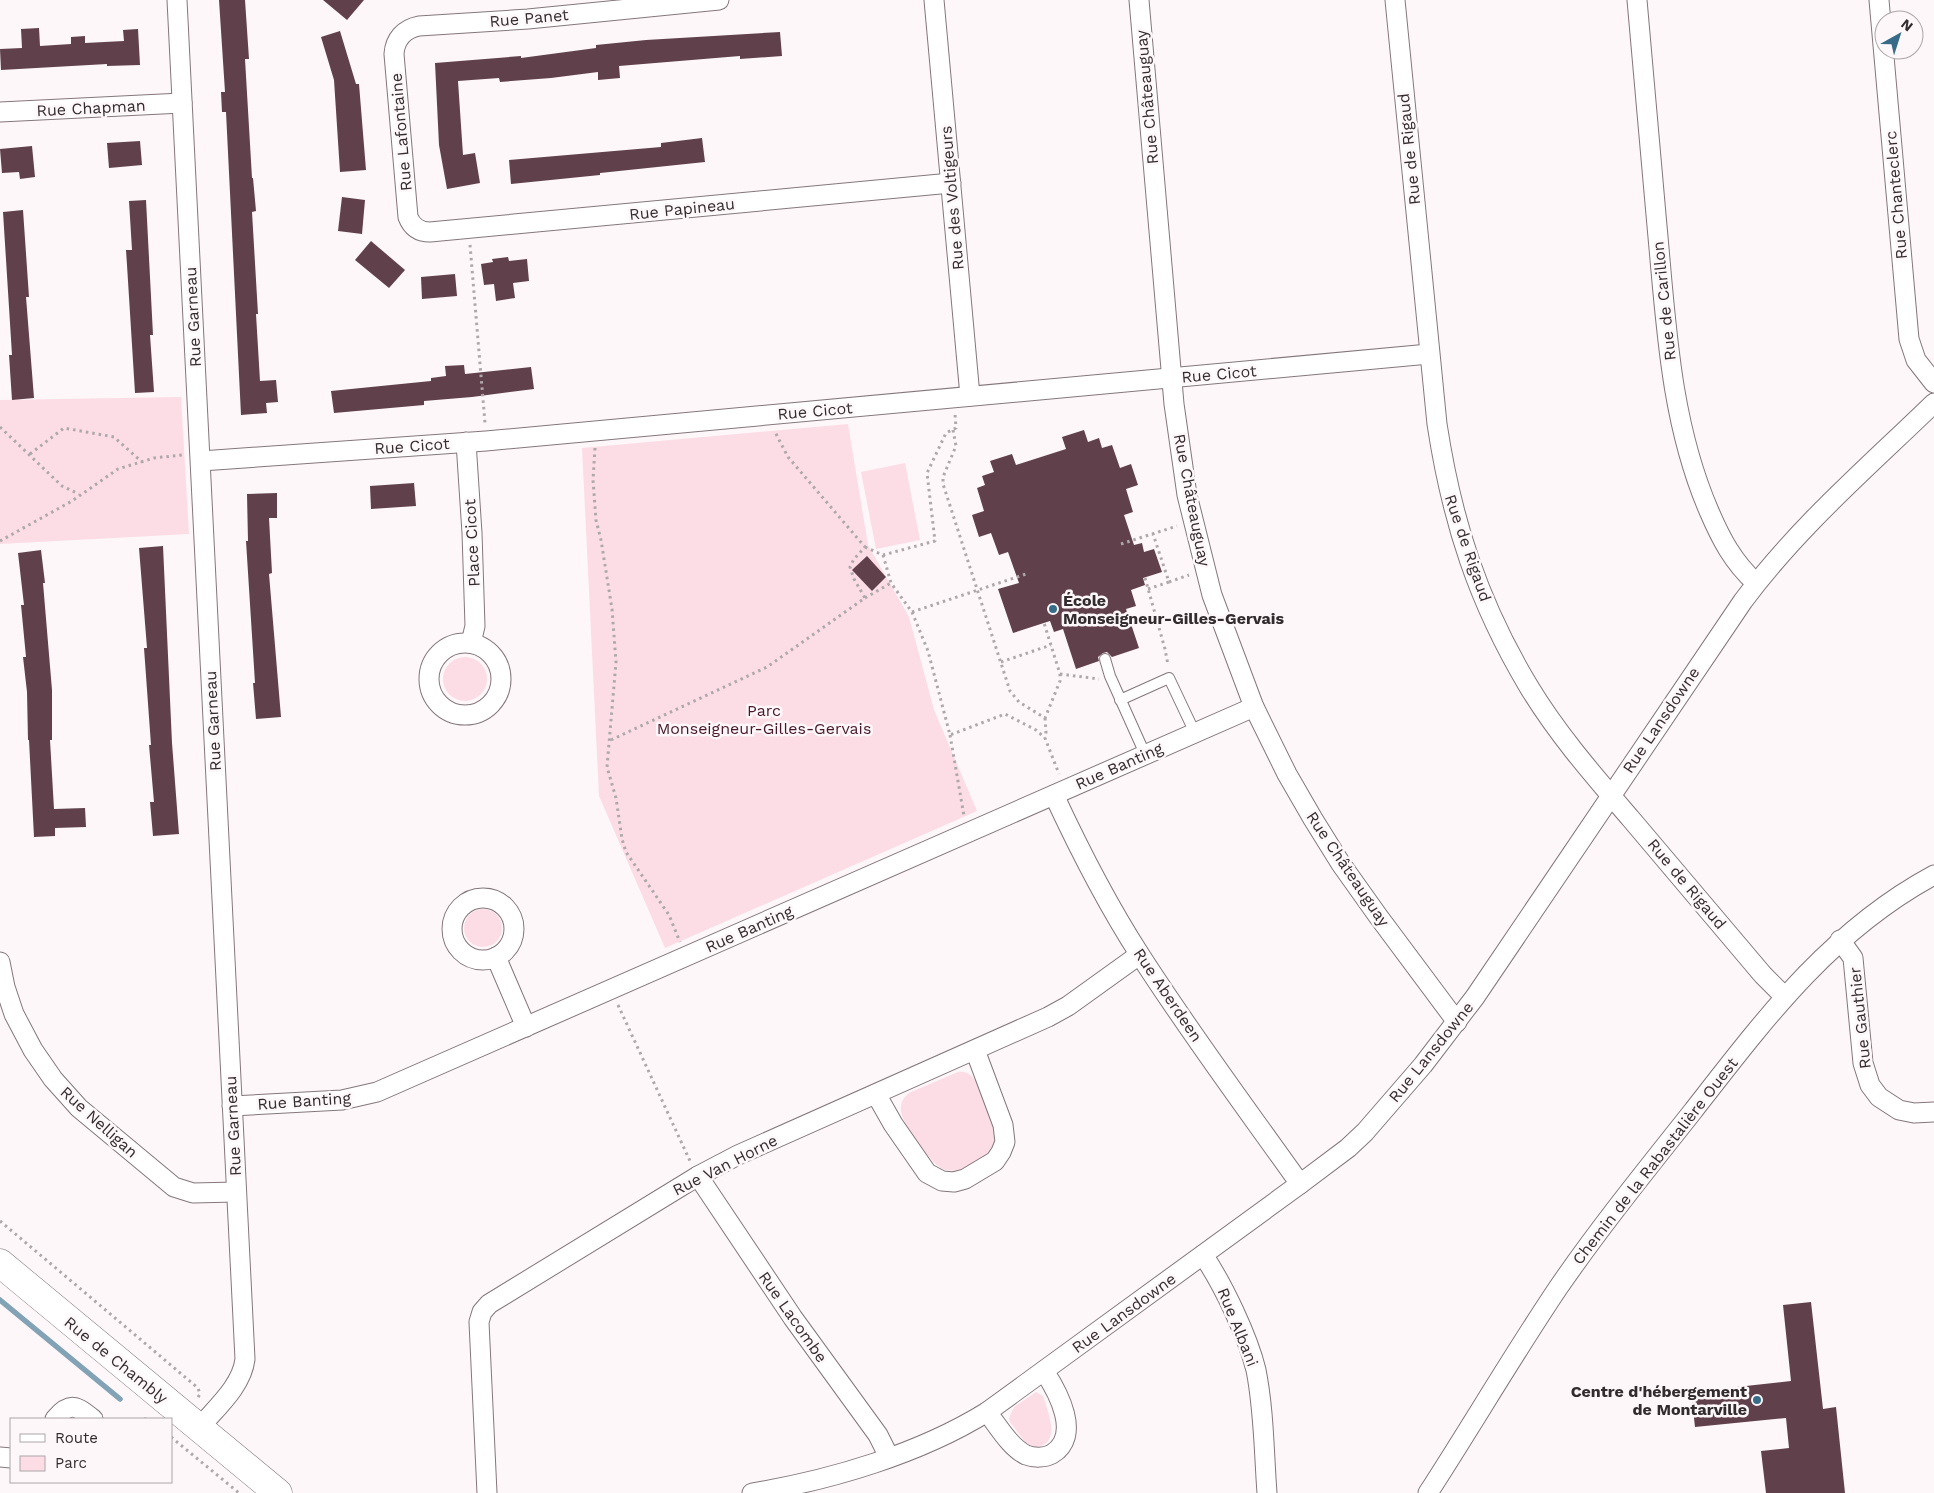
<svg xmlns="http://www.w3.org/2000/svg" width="1934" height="1493" font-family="'Work Sans',sans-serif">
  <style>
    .green { fill: #fcdde6 }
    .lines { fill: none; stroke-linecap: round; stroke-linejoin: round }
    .stream { stroke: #82a2b6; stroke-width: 5.5 }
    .building { fill: #60414b }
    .lane-casing { stroke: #84777b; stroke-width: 12 }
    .street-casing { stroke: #84777b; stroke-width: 21 }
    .secondary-casing { stroke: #84777b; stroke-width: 29 }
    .path { stroke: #aea8aa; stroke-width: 3; stroke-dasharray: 2.5 4; stroke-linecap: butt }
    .lane { stroke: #fff; stroke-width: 10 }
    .street { stroke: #fff; stroke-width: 19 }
    .secondary { stroke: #fff; stroke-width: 28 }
    .poi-dot { fill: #376c88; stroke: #fdf7f9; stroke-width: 2 }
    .labels { text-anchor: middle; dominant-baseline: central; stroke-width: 5; stroke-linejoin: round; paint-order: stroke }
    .street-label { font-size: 16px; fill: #322c2e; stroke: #fdf7f9 }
    .poi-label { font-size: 16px; font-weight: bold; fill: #322c2e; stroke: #fdf7f9; text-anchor: start }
    .park-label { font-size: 16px; fill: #47182a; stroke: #fdf7f9 }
  </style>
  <rect width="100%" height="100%" fill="#fdf7f9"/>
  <g class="green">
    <polygon points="181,397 189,534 0,544 0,400"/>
    <polygon points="848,424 868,545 909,617 934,710 977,811 665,948 599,796 582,448"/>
    <polygon points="905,463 920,540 876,549 861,472"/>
    <circle cx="465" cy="679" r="22"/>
    <circle cx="483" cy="928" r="19"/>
    <path d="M958 1072C964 1071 970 1073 974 1079 983 1088 998 1132 994 1144 991 1155 972 1165 961 1169 956 1171 948 1171 943 1169 931 1164 902 1124 901 1111 900 1102 904 1096 911 1092Z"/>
    <path d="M1036 1392 1043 1396C1048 1412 1062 1444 1036 1447L1026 1443 1010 1422 1009 1418 1014 1407Z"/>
  </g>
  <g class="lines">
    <polyline class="stream" points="0,1300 120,1399"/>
  </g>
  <g class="building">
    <polygon points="219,0 245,0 249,59 245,59 252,178 253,178 256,211 252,212 258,314 256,314 260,381 276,380 278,402 266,403 267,413 241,415 226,112 222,112 221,92 225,92"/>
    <polygon points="323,0 364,0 347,20"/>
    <polygon points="39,28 40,46 71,44 71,37 85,36 85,43 124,41 123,30 138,29 140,65 107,66 107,64 1,70 0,49 22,48 21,29"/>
    <polygon points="340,31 356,84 359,84 366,170 340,172 334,80 321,37"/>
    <polygon points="780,32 782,56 740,59 740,56 619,66 620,78 598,80 598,72 551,78 500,82 499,78 458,81 463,155 475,153 480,183 447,189 439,145 435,63 521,56 521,58 596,48 596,45 646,40"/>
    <polygon points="702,138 705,162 600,173 600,175 511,184 509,160 661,147 661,143"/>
    <polygon points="140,141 142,165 109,168 107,143"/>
    <polygon points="32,146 35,177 20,179 19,172 2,173 0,149"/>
    <polygon points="342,197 365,200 362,234 338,231"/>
    <polygon points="146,200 153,335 150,335 154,392 135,393 127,265 126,250 132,250 129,201"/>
    <polygon points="23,210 29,297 26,297 34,398 12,400 9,355 12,355 3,212"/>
    <polygon points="371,241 405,270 389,288 355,260"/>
    <polygon points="508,257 509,261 527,259 529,281 513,283 515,298 496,301 494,284 484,285 481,264 493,262 492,259"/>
    <polygon points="455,274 457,296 422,299 421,277"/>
    <polygon points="464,365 465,374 531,367 534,389 472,397 424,401 424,405 334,413 331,391 431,381 431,378 446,376 445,366"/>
    <polygon points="1084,430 1088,442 1099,438 1102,448 1112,445 1120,468 1131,464 1138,485 1126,489 1133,512 1124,515 1134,545 1142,543 1144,552 1154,549 1162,572 1143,578 1145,585 1131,590 1136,606 1126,609 1139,648 1112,657 1107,652 1103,653 1098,657 1099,661 1076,669 1063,629 1054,632 1050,621 1013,633 998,589 1019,583 1008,552 999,555 991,533 979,537 972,515 984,511 977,488 985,485 982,476 994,472 990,461 1012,454 1016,465 1066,449 1062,437"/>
    <polygon points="414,483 416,506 371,509 370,486"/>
    <polygon points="277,493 277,518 269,518 272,573 269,574 281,717 256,719 253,683 255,683 246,541 248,541 247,494"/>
    <polygon points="163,546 172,743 179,834 153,836 150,802 154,802 149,745 151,745 144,648 147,648 139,548"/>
    <polygon points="41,550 45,583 43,583 52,690 52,740 50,740 54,809 85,808 86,827 55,828 55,836 34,837 29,740 28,740 27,692 23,657 26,657 21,605 24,605 18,553"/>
    <polygon points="867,556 886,577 872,591 852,570"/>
    <polygon points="1811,1302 1823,1409 1836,1407 1845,1493 1766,1493 1761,1451 1789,1448 1786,1418 1695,1427 1691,1392 1791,1381 1783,1305"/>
  </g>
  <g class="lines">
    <g class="lane-casing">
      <g id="lane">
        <polyline points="1105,659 1110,676 1145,754"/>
        <polyline points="1120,700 1169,678 1195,733"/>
      </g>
    </g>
    <g class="street-casing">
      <g id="street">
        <path d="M177 0 245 1359C242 1386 216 1408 199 1428"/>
        <path d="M719 0 528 19 419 26C404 29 395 39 394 54L408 217C412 227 419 232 430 232L951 183"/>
        <polyline points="934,0 970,396"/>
        <polyline points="1139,0 1174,404 1187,495 1212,595 1254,707 1287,774 1313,819 1341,864 1378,916 1457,1022"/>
        <path d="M1395 0 1437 424C1452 522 1478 602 1529 687 1558 735 1595 777 1631 819 1675 871 1719 923 1763 975L1785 997"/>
        <path d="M1637 0C1644 75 1650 151 1657 226 1666 322 1670 421 1709 511 1721 539 1733 562 1756 583"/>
        <polyline points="1879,0 1909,339 1916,360 1934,383"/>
        <polyline points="0,112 182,103"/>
        <polyline points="466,442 472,533 475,626 471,643"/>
        <polyline points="201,461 486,441 1429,354"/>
        <circle cx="465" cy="679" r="36"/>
        <path d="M1054 795C1079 849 1107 904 1140 955 1190 1033 1246 1108 1300 1184"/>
        <circle cx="483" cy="929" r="31"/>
        <polyline points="1840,940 1853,958 1863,1063 1870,1085 1879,1097 1899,1110 1914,1113 1934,1112"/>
        <polyline points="496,957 526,1027"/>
        <polyline points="0,962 5,987 14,1014 33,1050 53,1079 79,1108 174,1187 193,1193 236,1192"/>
        <polyline points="876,1094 893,1124 927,1173 942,1181 954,1182 965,1179 995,1161 1001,1152 1005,1142 1003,1125 975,1050"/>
        <polyline points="232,1106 342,1100 377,1092 1254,707"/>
        <polyline points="698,1176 793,1318 878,1435 889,1457"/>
        <path d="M1203 1255C1223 1284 1248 1337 1256 1370 1264 1410 1264 1453 1267 1493"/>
        <path d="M987 1412C998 1426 1010 1447 1026 1455 1034 1458 1045 1458 1052 1454 1082 1436 1058 1392 1044 1371"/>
        <path d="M55 1419C70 1401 77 1406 93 1419"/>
        <polyline points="0,1457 11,1458"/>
        <polyline points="487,1493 479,1322 482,1312 489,1304 698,1176 738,1155 1048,1017 1068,1006 1139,955"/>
        <path d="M752 1493C831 1480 919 1454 987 1412L1300 1184 1348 1148 1365 1132 1423 1065 1475 997 1743 601C1798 527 1868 467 1934 403"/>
        <path d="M1428 1493C1472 1425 1513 1355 1558 1288 1600 1227 1647 1169 1693 1111 1764 1020 1830 931 1934 875"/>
      </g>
    </g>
    <g class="secondary-casing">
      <polyline id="secondary" points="0,1263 278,1493"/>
    </g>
    <g class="path">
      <polyline points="470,245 485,423"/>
      <polyline points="0,427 62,486 79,494"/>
      <polyline points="953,430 956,446 943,477 943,484 1010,691 1019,702 1045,718 1060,681 1060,674 1044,623"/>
      <polyline points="595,448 593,480 596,520 601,540 612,609 616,662 607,767 616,798 622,839 626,852 669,915 680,942"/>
      <polyline points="30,454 64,428 114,437 142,462"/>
      <polyline points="0,541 72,501 118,469 154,458 182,455"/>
      <polyline points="1121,544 1177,526"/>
      <polyline points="865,547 883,555 935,541 927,473 946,433 956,428 955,414"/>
      <polyline points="883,555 891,583 912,612 928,651 950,735 1005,714 1036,730 1045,738"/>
      <polyline points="1145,578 1165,649 1168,665"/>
      <polyline points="1169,582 1189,575"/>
      <polyline points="1148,589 1169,582 1153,534"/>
      <polyline points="865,598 891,583"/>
      <polyline points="912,612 1029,573"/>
      <polyline points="1001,662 1051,645"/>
      <polyline points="1060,674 1099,679"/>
      <polyline points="1045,718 1046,732 1045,738 1059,774"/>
      <polyline points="950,735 964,816"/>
      <polyline points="611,740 767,667 865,598 854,579 850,567 854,559 865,547 788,457 775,432"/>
      <polyline points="618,1005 690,1161"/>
      <polyline points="0,1221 198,1388 200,1394 197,1399"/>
      <polyline points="144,1419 148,1419"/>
      <polyline points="171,1437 239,1493"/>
    </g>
    <use href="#lane" class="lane"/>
    <use href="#street" class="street"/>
    <use href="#secondary" class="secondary"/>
  </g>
  <g class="poi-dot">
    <circle cx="1053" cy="609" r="5"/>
    <circle cx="1757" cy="1400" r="5"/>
  </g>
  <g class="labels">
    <g class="street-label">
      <text transform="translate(529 18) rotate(-5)">Rue Panet</text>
      <text transform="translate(1147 97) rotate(-95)">Rue Châteauguay</text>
      <text transform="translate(91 108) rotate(-3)">Rue Chapman</text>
      <text transform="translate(401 132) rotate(-95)">Rue Lafontaine</text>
      <text transform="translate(1409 149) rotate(-96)">Rue de Rigaud</text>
      <text transform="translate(1896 195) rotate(-95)">Rue Chanteclerc</text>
      <text transform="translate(952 198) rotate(-95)">Rue des Voltigeurs</text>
      <text transform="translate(682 209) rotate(-6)">Rue Papineau</text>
      <text transform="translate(1664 301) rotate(-96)">Rue de Carillon</text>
      <text transform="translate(193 317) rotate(-93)">Rue Garneau</text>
      <text transform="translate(1219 374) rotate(-5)">Rue Cicot</text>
      <text transform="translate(815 411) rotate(-5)">Rue Cicot</text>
      <text transform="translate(412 446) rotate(-4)">Rue Cicot</text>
      <text transform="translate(1192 500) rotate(79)">Rue Châteauguay</text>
      <text transform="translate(472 543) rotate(-93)">Place Cicot</text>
      <text transform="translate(1468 548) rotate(71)">Rue de Rigaud</text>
      <text transform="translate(1661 720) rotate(-56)">Rue Lansdowne</text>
      <text transform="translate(213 721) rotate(-93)">Rue Garneau</text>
      <text transform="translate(1119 766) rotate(-24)">Rue Banting</text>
      <text transform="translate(1348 869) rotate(56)">Rue Châteauguay</text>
      <text transform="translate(1687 884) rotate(50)">Rue de Rigaud</text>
      <text transform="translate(749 929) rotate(-24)">Rue Banting</text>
      <text transform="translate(1168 995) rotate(56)">Rue Aberdeen</text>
      <text transform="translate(1860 1018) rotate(-96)">Rue Gauthier</text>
      <text transform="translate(1431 1052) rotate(-51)">Rue Lansdowne</text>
      <text transform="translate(304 1101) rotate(-4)">Rue Banting</text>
      <text transform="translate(99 1122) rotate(42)">Rue Nelligan</text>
      <text transform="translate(233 1126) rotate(-93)">Rue Garneau</text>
      <text transform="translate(1655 1161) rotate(-52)">Chemin de la Rabastalière Ouest</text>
      <text transform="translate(725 1165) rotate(-27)">Rue Van Horne</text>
      <text transform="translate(1124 1313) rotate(-36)">Rue Lansdowne</text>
      <text transform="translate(793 1317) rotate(55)">Rue Lacombe</text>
      <text transform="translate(1238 1327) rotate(68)">Rue Albani</text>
      <text transform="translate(116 1360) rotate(39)">Rue de Chambly</text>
    </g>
    <g class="poi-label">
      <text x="1063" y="600">École<tspan x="1063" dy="18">Monseigneur-Gilles-Gervais</tspan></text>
      <text x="1747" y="1391" text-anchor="end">Centre d'hébergement<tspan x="1747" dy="18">de Montarville</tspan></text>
    </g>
    <g class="park-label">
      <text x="764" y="710">Parc<tspan x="764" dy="18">Monseigneur-Gilles-Gervais</tspan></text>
    </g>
  </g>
  <rect x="10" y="1418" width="162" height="65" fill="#fdf7f9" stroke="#aca6a8"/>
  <rect x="20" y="1434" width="25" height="8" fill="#ffffff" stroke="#aca6a8"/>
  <text x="55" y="1443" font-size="15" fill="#322c2e">Route</text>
  <rect x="20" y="1456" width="25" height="15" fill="#fcdde6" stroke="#aca6a8"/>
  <text x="55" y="1468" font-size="15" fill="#322c2e">Parc</text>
  <g transform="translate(1899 35) rotate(39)"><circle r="24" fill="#fdf7f9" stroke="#aca6a8"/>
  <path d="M0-4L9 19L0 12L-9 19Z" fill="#376c88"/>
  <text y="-8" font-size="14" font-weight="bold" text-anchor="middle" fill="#322c2e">N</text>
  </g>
</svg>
